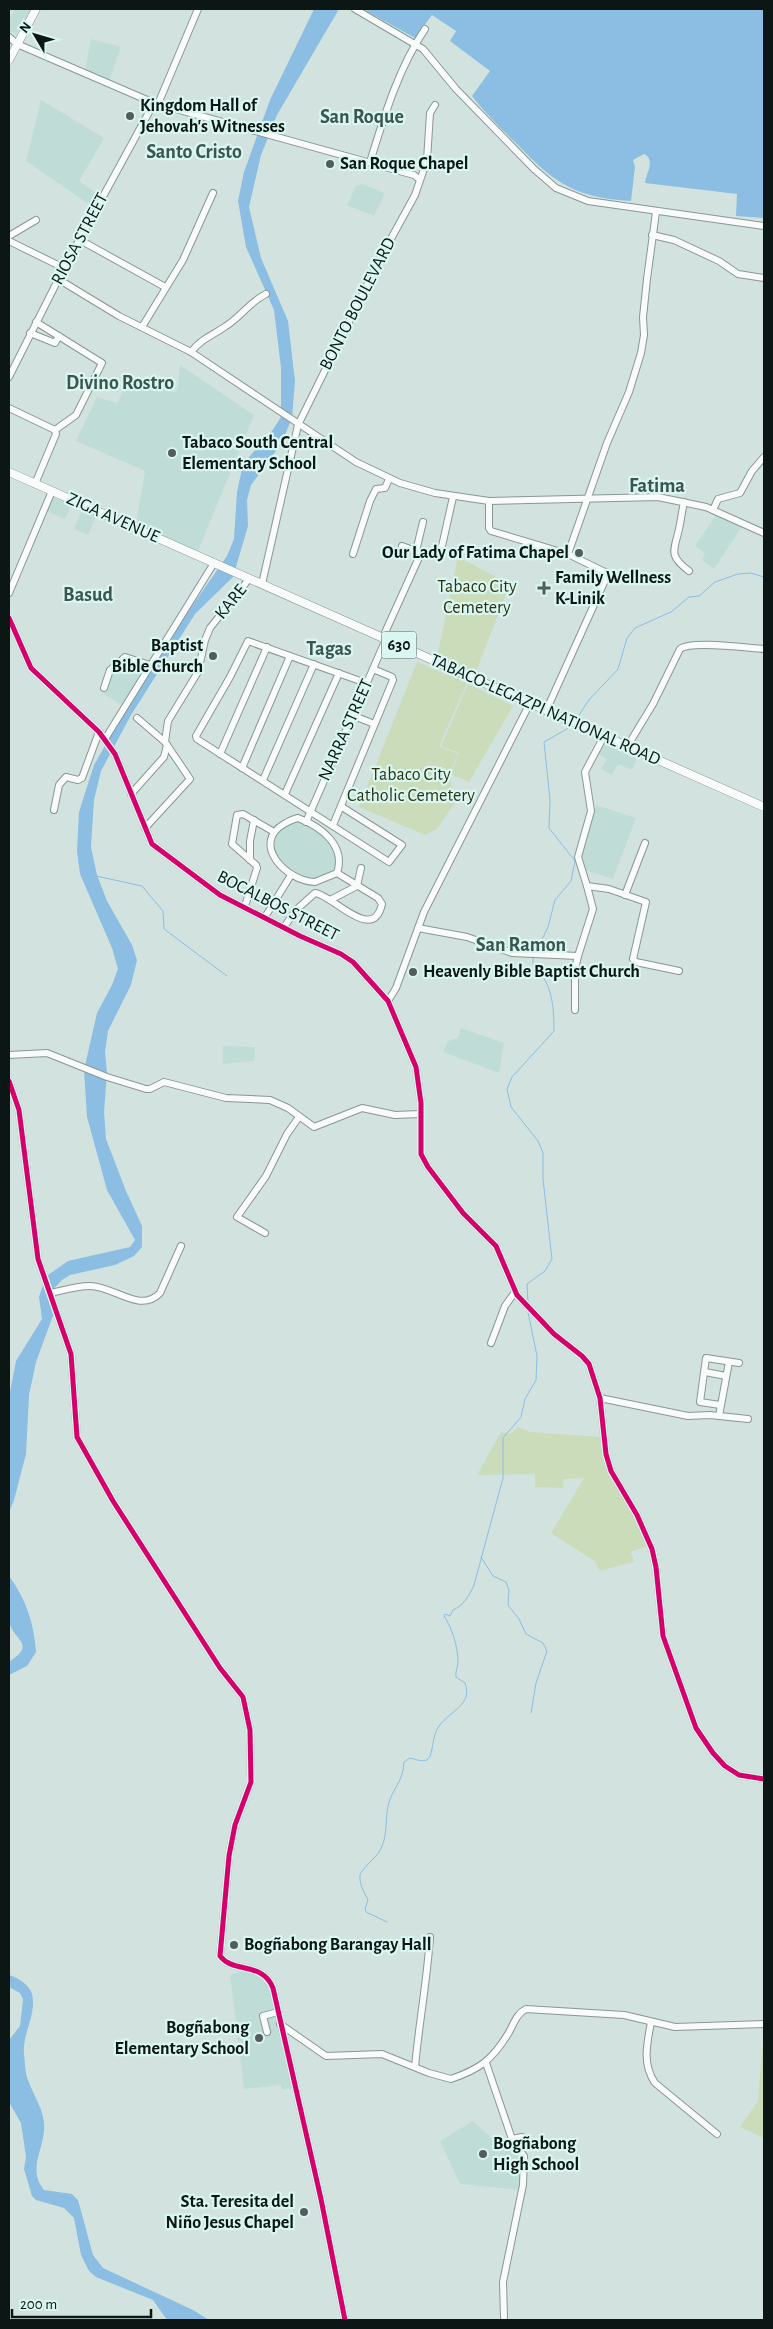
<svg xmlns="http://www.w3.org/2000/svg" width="773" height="2329" font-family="'Alegreya Sans',sans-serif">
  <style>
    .built { fill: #c0dcd6 }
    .green { fill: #cbdcba }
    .water { fill: #8bbee2 }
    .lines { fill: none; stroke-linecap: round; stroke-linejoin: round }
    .stream { stroke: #8bbee2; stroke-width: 1 }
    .minor-casing { stroke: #899794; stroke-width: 8 }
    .major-casing { stroke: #899794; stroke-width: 9 }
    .minor { stroke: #f8fbfa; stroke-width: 6 }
    .major { stroke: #f8fbfa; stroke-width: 8 }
    .cycleway-casing { stroke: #d9f6f0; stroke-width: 8 }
    .cycleway { stroke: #d6006c; stroke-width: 5 }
    .poi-dot { fill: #515e5c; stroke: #d9f6f0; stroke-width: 2 }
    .labels { text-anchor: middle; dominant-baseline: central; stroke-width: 4.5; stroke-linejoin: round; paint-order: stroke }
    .shield { fill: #d9f6f0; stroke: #4a5a57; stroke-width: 1 }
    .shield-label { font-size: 16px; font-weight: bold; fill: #0c1715 }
    .poi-label { font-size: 18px; font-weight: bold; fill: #0c1715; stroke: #d9f6f0; text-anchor: start }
    .street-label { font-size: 18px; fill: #0c1715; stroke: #d9f6f0 }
    .park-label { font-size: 18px; fill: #2b3312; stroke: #d9f6f0 }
    .quarter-label { font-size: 20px; font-weight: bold; fill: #3c5550; stroke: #d9f6f0 }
  </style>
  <rect width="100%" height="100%" fill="#d2e3df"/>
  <g class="built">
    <polygon points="15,9 31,9 16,34 9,30 9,20"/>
    <polygon points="91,39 121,47 109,81 85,71"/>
    <polygon points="41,100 104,138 79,181 99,195 93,207 26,161"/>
    <polygon points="362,184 385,193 374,216 347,205 356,186"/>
    <polygon points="180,365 254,415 198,551 136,524 145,471 76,441 97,397 117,403 124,390 131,392 136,381 148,386 151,379 175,393 178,387"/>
    <polygon points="53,497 71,505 65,519 46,511"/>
    <polygon points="82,510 96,516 88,535 74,529"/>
    <polygon points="717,514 743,525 714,569 702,560 705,553 695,546"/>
    <polygon points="126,657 147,666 122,705 103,694 109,674"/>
    <polygon points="604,742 637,758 632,770 618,764 612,775 601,769 607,759 598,754"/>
    <polygon points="596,805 636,818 613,879 582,869 579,857"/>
    <polygon points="294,820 307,824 325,836 335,848 338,862 335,872 314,881 284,868 276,855 274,834"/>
    <polygon points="461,1028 504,1043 499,1073 443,1052 448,1041 458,1038"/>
    <polygon points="223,1046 255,1047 254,1061 223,1064"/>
    <polygon points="245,1970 261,1976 269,1985 292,2088 282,2090 281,2085 244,2089 230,1975"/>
    <polygon points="473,2121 505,2151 514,2147 522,2156 521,2190 460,2184 440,2141"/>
  </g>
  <g class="green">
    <polygon points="458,557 510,584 475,674 437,657"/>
    <polygon points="417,662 467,683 439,746 458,754 450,773 454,804 437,829 425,835 359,807"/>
    <polygon points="468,684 513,706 469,782 451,774 459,753 441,746"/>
    <polygon points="518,1427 530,1432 601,1437 608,1472 634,1517 648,1546 631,1552 634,1562 599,1571 596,1562 551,1533 584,1478 564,1479 563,1488 535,1487 535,1474 477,1475 501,1432 510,1434"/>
    <polygon points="764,2027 764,2138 740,2127 758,2101"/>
  </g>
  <g class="water">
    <polygon points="314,9 339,9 277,115 261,155 249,207 261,258 288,321 295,381 292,418 281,444 251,485 247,500 248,526 233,577 195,614 131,715 101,771 94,800 91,847 97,875 107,901 132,945 137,960 131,985 108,1031 105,1052 107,1073 104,1112 106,1139 126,1191 142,1226 142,1247 134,1256 115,1265 70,1275 62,1280 48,1295 54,1313 36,1362 29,1395 26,1454 14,1500 9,1512 10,1392 16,1361 42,1319 39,1297 43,1285 48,1275 68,1261 130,1247 135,1240 107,1190 87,1117 84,1070 97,1013 112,985 118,969 112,948 80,874 77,851 79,812 94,765 116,726 185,616 227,556 234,539 237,492 243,464 272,431 281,417 281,368 274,310 246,247 238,201 244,172 270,100"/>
    <path d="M363 9H764V218L736 216 737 194 645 183C646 173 656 160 644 154L633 160 635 167 631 201C576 198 554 183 517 144 501 129 486 114 472 96L490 71 450 41 456 31 432 15 415 38Z"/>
    <path d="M9 1576C26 1599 34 1623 36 1652L27 1666 9 1675V1662C39 1643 11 1640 9 1620 7 1606 9 1591 9 1576Z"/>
    <path d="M9 1975C18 1978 29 1984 32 1994 37 2015 22 2033 24 2054 25 2062 25 2073 28 2080 34 2097 46 2112 44 2131 42 2153 28 2170 44 2190L72 2194 78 2200 93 2255 103 2268 193 2310 209 2320H167L153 2300 96 2277 89 2271 81 2255 74 2218 64 2208 36 2200 32 2196 24 2169 26 2157 21 2123 9 2102V2040L20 2026 23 1999 20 1993 9 1987Z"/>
  </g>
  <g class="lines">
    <g class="stream">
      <polyline points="576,720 588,701 618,669 627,638 635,628 671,612 689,597 699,596 715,582 738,574 751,573 764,577"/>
      <polyline points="96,876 142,886 163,911 164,929 227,976"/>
      <polyline points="536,952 548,927 555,900 571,881 575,861 549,828 550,800 544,742 572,726"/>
      <path d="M528 1303 527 1284 545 1271 552 1259 543 1179V1153L538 1141 511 1107 507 1089 512 1077 554 1031C554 1005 552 983 533 964V957"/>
      <polyline points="481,1557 493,1576 506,1582 509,1590 508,1605 519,1619 526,1634 543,1643 547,1651 536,1683 531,1713"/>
      <path d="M387 1922 366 1912 365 1909 368 1900C364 1892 359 1884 360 1875 361 1870 376 1857 379 1852 388 1839 385 1820 388 1806 392 1788 403 1783 404 1762L410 1758C415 1759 424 1763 428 1759 434 1753 431 1737 439 1726 451 1710 473 1705 465 1683L456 1677C455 1671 458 1668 458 1662 458 1647 452 1628 444 1616L445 1614 450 1616 453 1610C463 1606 470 1595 474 1585L503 1478V1438L521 1417 525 1399 536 1380 537 1356 528 1312"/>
    </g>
    <g class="minor-casing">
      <g id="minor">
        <polyline points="355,9 423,49 456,89 534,169 556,188 588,201 764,226"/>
        <polyline points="9,37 17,44 154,103 414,175 419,179"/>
        <polyline points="158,104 198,9"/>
        <path d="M370 162C384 117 398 69 425 29"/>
        <polyline points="652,235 674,240 719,261 738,274 764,278"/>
        <polyline points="9,236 36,220"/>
        <polyline points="80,240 165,287"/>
        <polyline points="9,241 64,268"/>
        <polyline points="58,279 119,316 191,352 356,462 400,483 435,493 489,501 658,497 706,507 764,533"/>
        <polyline points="36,322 102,363 76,415 55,430"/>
        <polyline points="142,327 183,260 213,193"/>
        <polyline points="30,333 55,343 59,336"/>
        <path d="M191 352C202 338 212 336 226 326 242 316 248 303 266 294"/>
        <polyline points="9,377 64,268 154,103"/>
        <polyline points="9,408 55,430"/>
        <polyline points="35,484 56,434 55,430"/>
        <polyline points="489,501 489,528 491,531 568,554 607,443 629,392 641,353 644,335 643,317 647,279 656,212"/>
        <path d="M684 502C682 511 681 520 679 529 674 551 668 555 689 571"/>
        <polyline points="713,510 718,499 740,493 752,471 764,457"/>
        <polyline points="402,546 421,553 440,555 453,497"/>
        <polyline points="416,551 423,522"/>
        <polyline points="353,554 370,501 376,489 385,488 389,479"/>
        <polyline points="262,584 298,425 381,257 415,195 427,160 430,113 435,105"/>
        <polyline points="9,593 52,491"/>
        <polyline points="9,618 31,668 99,732 115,754 152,844 220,895 300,936 341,954 353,962 388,1001 416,1067 421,1103 421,1154 428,1167 463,1213 496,1246 517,1295 554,1334 582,1356 589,1364 600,1398 606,1454 611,1471 637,1515 652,1549 656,1567 663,1636 696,1728 713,1753 725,1766 739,1775 764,1779"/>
        <polyline points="383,637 421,553"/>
        <polyline points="104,688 110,670 125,657 150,665"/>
        <polyline points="546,711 607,576 607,573 568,554"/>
        <polyline points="352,715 374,724"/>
        <polyline points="137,718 165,742"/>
        <polyline points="604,736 585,772 591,811 578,857 587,886 609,889 646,902 633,959 636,962 679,971"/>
        <polyline points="105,739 214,563"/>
        <path d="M627 747 653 704 680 649C691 640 747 648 764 649"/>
        <polyline points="220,754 267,647"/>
        <polyline points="242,768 290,656"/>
        <polyline points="263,780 314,664"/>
        <polyline points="131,794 164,757 167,745"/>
        <polyline points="285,794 339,673"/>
        <polyline points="342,807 402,845 389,862 197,739 196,736 230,677 248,641 366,683"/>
        <polyline points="54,810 59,785 66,777 78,780 82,778 99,732"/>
        <polyline points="306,822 386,639"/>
        <polyline points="333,825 393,680 392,677 373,669"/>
        <polyline points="145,828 190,779 165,742 168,721 198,672 205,640 210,628 249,579"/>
        <polyline points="250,860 250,841 254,820"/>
        <polyline points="625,895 645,843"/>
        <polyline points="330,900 357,886 361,868"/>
        <polyline points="245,906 257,868 256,865 232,844 237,815 243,814 274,832"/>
        <polyline points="265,917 291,875"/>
        <path d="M284 927 296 910 315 893C333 895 373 944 382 904L378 898 337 873 315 882C285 881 251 843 284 824 289 821 293 819 298 818 322 827 346 846 337 873"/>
        <polyline points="418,928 467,937 512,953 578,956 593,909 587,886"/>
        <polyline points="388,1001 396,988 424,912 530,703"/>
        <polyline points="575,1010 575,969 578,956"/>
        <polyline points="9,1055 47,1053 107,1077 146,1089 150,1089 164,1082 226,1098 270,1100 288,1108 314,1127 362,1108 395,1115 420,1114"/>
        <path d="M9 1081 19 1110 38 1259 71 1354 77 1437 113 1501 220 1668 243 1697 250 1730 251 1782 235 1825 229 1856 220 1956C234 1974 262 1961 273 1988L321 2199 345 2320"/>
        <polyline points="265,1233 237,1217 266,1176 287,1134 299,1117"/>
        <path d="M51 1293C64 1290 77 1286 90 1286 114 1286 140 1314 160 1293L181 1246"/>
        <polyline points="491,1343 505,1306 515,1292"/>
        <polyline points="705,1372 726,1376"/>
        <polyline points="600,1398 688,1416 710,1415 748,1419"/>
        <polyline points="720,1405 700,1402 706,1358 739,1363"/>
        <polyline points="719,1416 729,1362"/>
        <path d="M651 2022C647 2044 642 2064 655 2083L717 2134"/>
        <path d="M280 2024 326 2056 382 2054 429 2073 451 2079C480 2069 492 2060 508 2034 514 2024 516 2014 526 2009L624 2015 675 2027 764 2024"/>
        <polyline points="267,2032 263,2016 278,2012"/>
        <polyline points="486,2063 513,2142 524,2156 523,2185 503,2282 504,2317"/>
        <path d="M415 2067C419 2023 427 1981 430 1937"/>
        <polyline points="512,2139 522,2137"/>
      </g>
    </g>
    <g class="major-casing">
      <g id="major">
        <polyline points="9,60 36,9"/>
        <polyline points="9,472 764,807"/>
      </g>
    </g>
    <use href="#minor" class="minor"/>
    <use href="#major" class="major"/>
    <g class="cycleway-casing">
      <g id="cycleway">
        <polyline points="9,618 31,668 99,732 115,754 152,844 220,895 300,936 341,954 353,962 388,1001 416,1067 421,1103 421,1154 428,1167 463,1213 496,1246 517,1295 554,1334 582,1356 589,1364 600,1398 606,1454 611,1471 637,1515 652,1549 656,1567 663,1636 696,1728 713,1753 725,1766 739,1775 764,1779"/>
        <path d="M9 1081 19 1110 38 1259 71 1354 77 1437 113 1501 220 1668 243 1697 250 1730 251 1782 235 1825 229 1856 220 1956C234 1974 262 1961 273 1988L321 2199 345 2320"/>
      </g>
    </g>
    <use href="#cycleway" class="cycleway"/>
  </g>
  <g class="poi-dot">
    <circle cx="130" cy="116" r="5"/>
    <circle cx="330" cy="164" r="5"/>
    <circle cx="172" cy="453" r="5"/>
    <circle cx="579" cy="553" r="5"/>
    <path d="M541.5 580.5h5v5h5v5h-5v5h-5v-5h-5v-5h5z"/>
    <circle cx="213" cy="656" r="5"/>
    <circle cx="413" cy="972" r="5"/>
    <circle cx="234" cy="1945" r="5"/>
    <circle cx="259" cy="2038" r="5"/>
    <circle cx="483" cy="2154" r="5"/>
    <circle cx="304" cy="2212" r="5"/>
  </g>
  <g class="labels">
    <rect class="shield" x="381.5" y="631.5" width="35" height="27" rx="4"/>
    <g class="shield-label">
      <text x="399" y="645">630</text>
    </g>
    <g class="poi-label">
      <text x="140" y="106">Kingdom Hall of<tspan x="140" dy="21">Jehovah's Witnesses</tspan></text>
      <text x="340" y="164">San Roque Chapel</text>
      <text x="182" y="443">Tabaco South Central<tspan x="182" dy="21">Elementary School</tspan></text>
      <text x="569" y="553" text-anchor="end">Our Lady of Fatima Chapel</text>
      <text x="555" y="578">Family Wellness<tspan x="555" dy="21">K-Linik</tspan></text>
      <text x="203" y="646" text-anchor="end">Baptist<tspan x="203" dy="21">Bible Church</tspan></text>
      <text x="423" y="972">Heavenly Bible Baptist Church</text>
      <text x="244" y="1945">Bogñabong Barangay Hall</text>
      <text x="249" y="2028" text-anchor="end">Bogñabong<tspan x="249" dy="21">Elementary School</tspan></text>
      <text x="493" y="2144">Bogñabong<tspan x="493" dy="21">High School</tspan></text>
      <text x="294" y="2202" text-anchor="end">Sta. Teresita del<tspan x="294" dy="21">Niño Jesus Chapel</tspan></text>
    </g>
    <g class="street-label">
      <text transform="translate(80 239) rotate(-62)">RIOSA STREET</text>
      <text transform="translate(358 304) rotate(-63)">BONTO BOULEVARD</text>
      <text transform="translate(113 518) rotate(24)">ZIGA AVENUE</text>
      <text transform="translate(231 602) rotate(-51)">KARE</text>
      <text transform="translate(545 710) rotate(24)">TABACO-LEGAZPI NATIONAL ROAD</text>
      <text transform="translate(346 730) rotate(-66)">NARRA STREET</text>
      <text transform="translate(278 906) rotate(27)">BOCALBOS STREET</text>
    </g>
    <g class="park-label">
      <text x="477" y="587">Tabaco City<tspan x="477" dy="21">Cemetery</tspan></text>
      <text x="411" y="775">Tabaco City<tspan x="411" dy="21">Catholic Cemetery</tspan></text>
    </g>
    <g class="quarter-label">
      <text x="362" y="117">San Roque</text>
      <text x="194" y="152">Santo Cristo</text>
      <text x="120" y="383">Divino Rostro</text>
      <text x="657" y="486">Fatima</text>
      <text x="88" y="595">Basud</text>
      <text x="329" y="649">Tagas</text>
      <text x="521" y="945">San Ramon</text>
    </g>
  </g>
  <rect width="773" height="2329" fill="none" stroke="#0c1715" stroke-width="20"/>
  <g transform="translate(35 35) rotate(308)" stroke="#d9f6f0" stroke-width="4" paint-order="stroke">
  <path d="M0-4L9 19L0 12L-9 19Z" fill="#0c1715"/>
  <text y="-8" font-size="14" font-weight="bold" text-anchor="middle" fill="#0c1715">N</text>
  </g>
  <path d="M12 2309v8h139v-8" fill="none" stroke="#0c1715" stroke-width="2.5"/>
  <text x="20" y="2309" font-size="15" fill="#0c1715" stroke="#d9f6f0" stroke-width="4" paint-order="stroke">200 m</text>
</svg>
